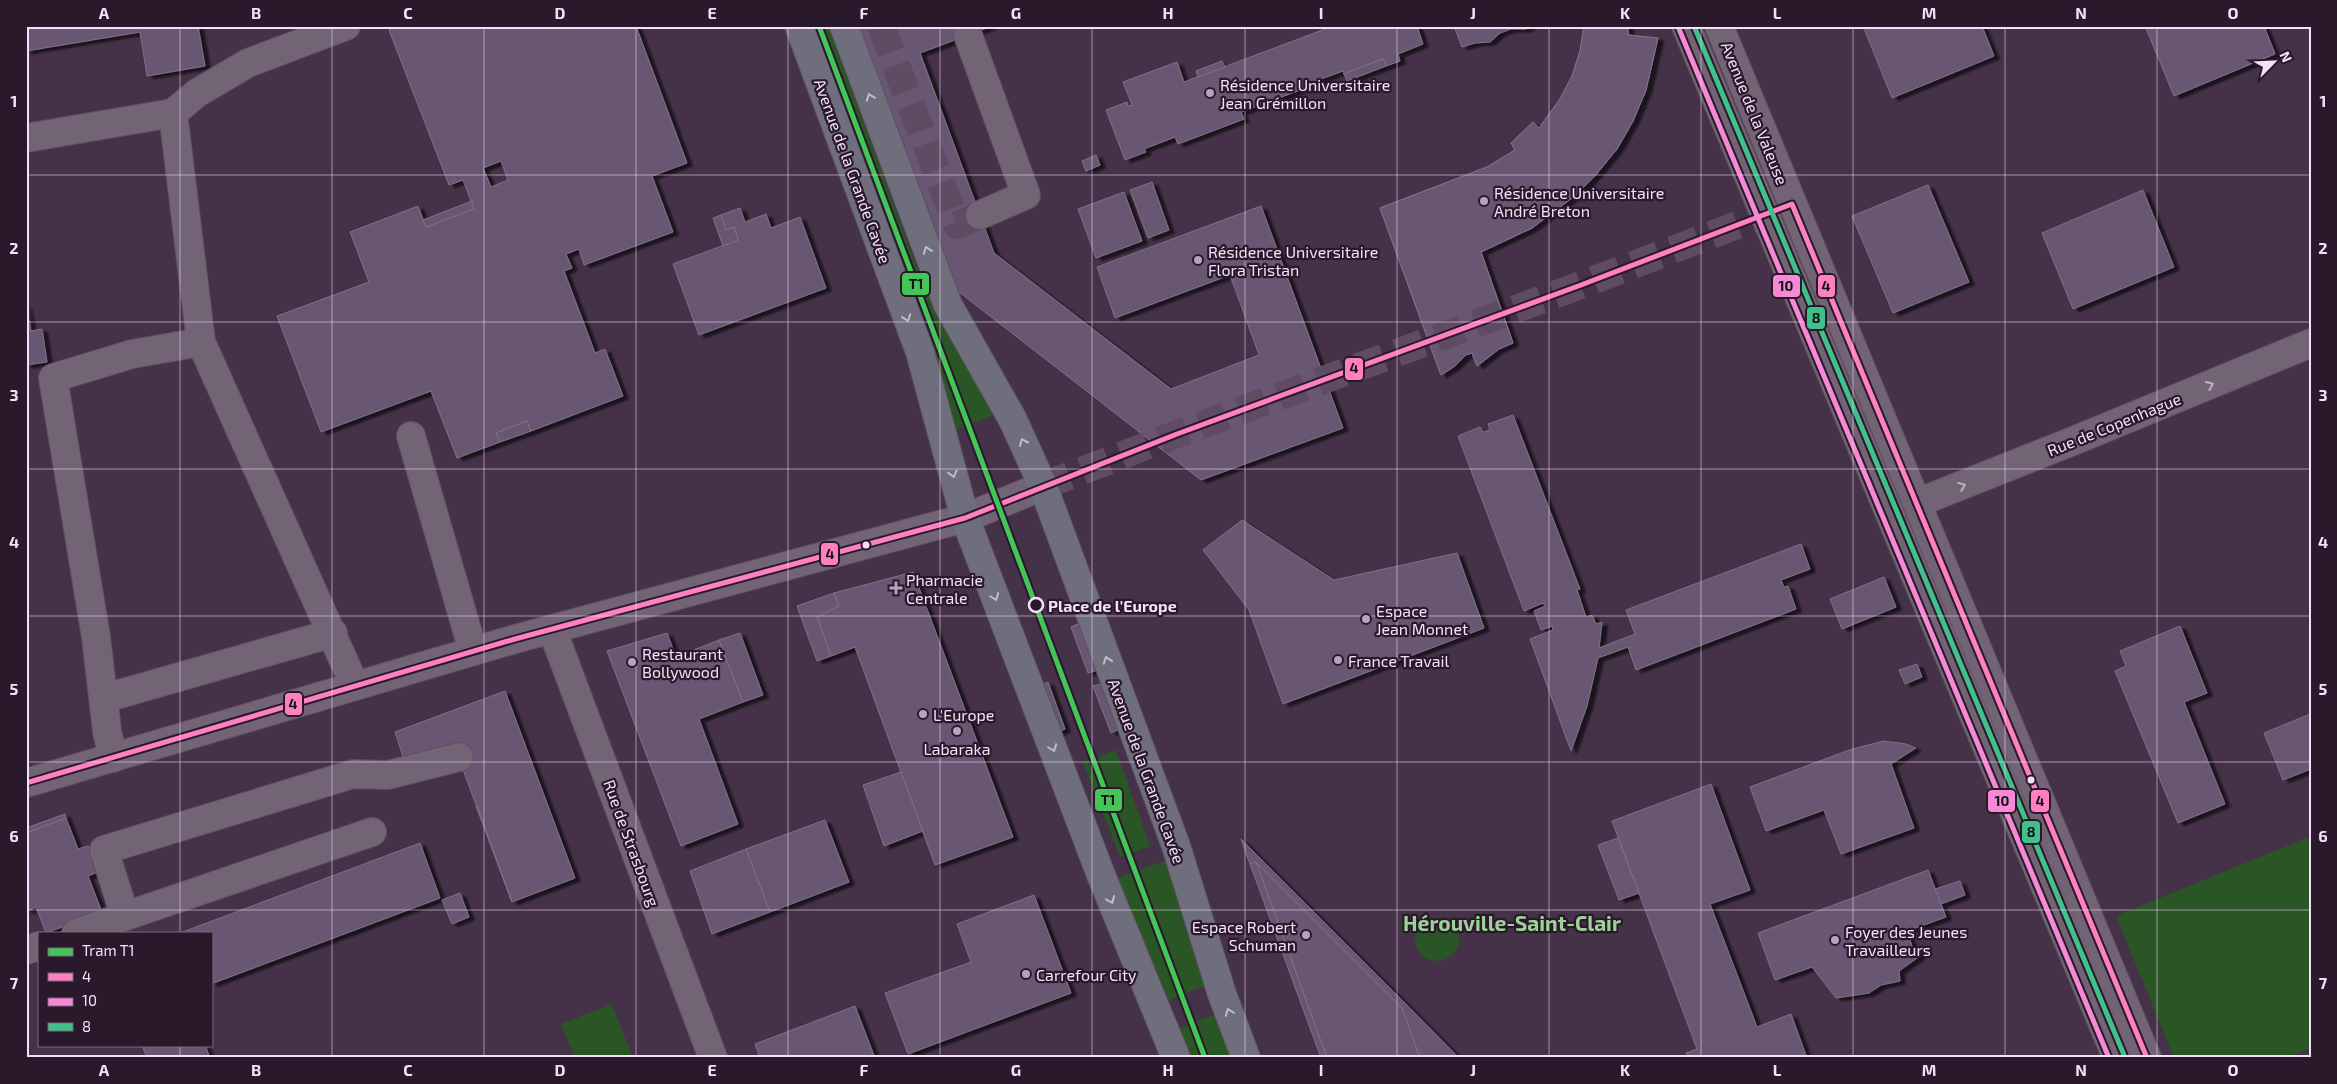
<svg xmlns="http://www.w3.org/2000/svg" width="2337" height="1084" font-family="'Exo 2',sans-serif">
  <style>
    .green { fill: #2a5525 }
    .building { fill: #675773; stroke: #7e7186; fill-rule: evenodd; filter: url(#shadow) }
    .lines { fill: none; stroke-linecap: round; stroke-linejoin: round }
    .minor-tunnel { stroke: #5f4c63; stroke-width: 28; stroke-dasharray: 28 14; stroke-linecap: butt }
    .minor-casing { stroke: #5f4f62; stroke-width: 30 }
    .major-casing { stroke: #5f4f62; stroke-width: 30 }
    .minor { stroke: #726475; stroke-width: 28 }
    .major { stroke: #6f6e7d; stroke-width: 28 }
    .bus-1-casing { stroke: #29192b; stroke-width: 9 }
    .bus-2-casing { stroke: #29192b; stroke-width: 9 }
    .bus-3-casing { stroke: #29192b; stroke-width: 9 }
    .bus-1 { stroke: #ff80c1; stroke-width: 5 }
    .bus-2 { stroke: #f688d5; stroke-width: 5 }
    .bus-3 { stroke: #40c08a; stroke-width: 5 }
    .tram-1-casing { stroke: #29192b; stroke-width: 9 }
    .tram-1 { stroke: #44c558; stroke-width: 5 }
    .oneway { stroke: #c6b8ce }
    .oneway2 { stroke: #c1aec4 }
    .grid { fill: none; stroke: #f5e0f9; stroke-width: 1; stroke-opacity: 0.55 }
    .poi-dot { fill: #b7a3bb; stroke: #29192b; stroke-width: 2 }
    .bus-dot { fill: #f5e0f9; stroke: #29192b; stroke-width: 2 }
    .stop-dot { fill: #29192b; stroke: #f5e0f9; stroke-width: 2.5 }
    .labels { text-anchor: middle; dominant-baseline: central; stroke-width: 4.5; stroke-linejoin: round; paint-order: stroke }
    .poi-label { font-size: 16px; fill: #f5e0f9; stroke: #29192b; text-anchor: start }
    .street-label { font-size: 16px; fill: #f5e0f9; stroke: #29192b }
    .stop-label { font-size: 16px; font-weight: bold; fill: #f5e0f9; stroke: #29192b; text-anchor: start }
    .district-label { font-size: 21px; font-weight: bold; fill: #9dd296; stroke: #29192b }
    .line-badge { stroke: #29192b; stroke-width: 2 }
    .pale-badge-label { font-size: 14px; text-anchor: middle; font-weight: bold; fill: #111 }
    .neatline { fill: none; stroke: #f5e0f9; stroke-width: 2 }
    .grid-label { font-size: 16px; text-anchor: middle; font-weight: bold; fill: #f5e0f9 }
  </style>
  <defs>
    <filter id="shadow"><feDropShadow dx="5.5" dy="3" stdDeviation="1" flood-color="#0009"/></filter>
  </defs>
  <rect width="100%" height="100%" fill="#453248"/>
  <g class="green">
    <polygon points="809,26 828,26 922,281 1000,413 950,432"/>
    <polygon points="1116,750 1150,846 1120,857 1083,763"/>
    <polygon points="2311,836 2311,1048 2286,1058 2174,1058 2116,916"/>
    <polygon points="1172,858 1212,983 1164,1002 1111,880"/>
    <circle cx="1437" cy="939" r="22"/>
    <polygon points="612,1004 633,1058 575,1058 561,1024"/>
    <polygon points="1222,1012 1239,1058 1185,1058 1174,1030"/>
  </g>
  <g class="building">
    <polygon points="26,26 198,26 205,66 147,76 140,32 26,51"/>
    <path d="M398 26H636L687 163 652 176 673 232 584 265 579 249 566 254 572 268 564 271 595 353 605 349 623 396 531 431 527 421 496 433 500 442 457 458 431 391 321 432 277 316 369 282 350 232 418 206 426 227 474 209 463 180 449 185 389 30ZM501 161 508 180 491 187 483 168Z"/>
    <polygon points="853,26 992,26 920,53 994,253 1171,389 1259,355 1230,275 1115,318 1097,267 1261,206 1343,428 1201,480 950,285"/>
    <polygon points="1333,26 1417,26 1423,44 1398,54 1400,61 1386,66 1383,59 1344,74 1343,71 1318,80 1319,83 1241,112 1244,119 1178,144 1175,137 1144,149 1146,152 1125,160 1106,110 1127,102 1128,106 1132,105 1123,82 1177,62 1184,82"/>
    <polygon points="1454,26 1531,26 1526,29 1511,29 1500,33 1490,42 1475,43 1462,47"/>
    <polygon points="1584,26 1628,26 1628,35 1658,38 1646,90 1633,121 1617,149 1594,177 1576,195 1532,228 1481,252 1513,343 1499,349 1477,366 1472,353 1466,355 1455,366 1441,375 1380,208 1487,167 1515,150 1511,143 1533,122 1539,128 1560,99 1572,76 1580,51"/>
    <polygon points="1584,26 1628,26 1628,35 1658,38 1646,90 1633,121 1617,149 1594,177 1576,195 1532,228 1481,252 1513,343 1499,349 1477,366 1472,353 1466,355 1455,366 1441,375 1380,208 1487,167 1515,150 1511,143 1533,122 1539,128 1560,99 1572,76 1580,51"/>
    <polygon points="1863,26 1982,26 1994,56 1892,98"/>
    <polygon points="2145,26 2264,26 2275,54 2174,96"/>
    <polygon points="1383,59 1386,66 1347,81 1344,74"/>
    <polygon points="1222,61 1225,67 1198,77 1196,71"/>
    <polygon points="1096,155 1100,165 1086,171 1082,161"/>
    <polygon points="1152,182 1169,230 1148,238 1130,190"/>
    <polygon points="1928,185 1969,282 1893,313 1852,216"/>
    <polygon points="2143,190 2174,267 2073,309 2042,233"/>
    <polygon points="1124,192 1142,241 1096,258 1078,209"/>
    <polygon points="472,201 474,209 426,227 423,220"/>
    <polygon points="740,208 745,222 766,214 771,228 800,217 826,288 699,335 673,264 738,240 734,227 726,230 721,215"/>
    <polygon points="721,215 726,230 734,227 738,240 723,246 713,218"/>
    <polygon points="26,305 31,331 42,329 47,362 26,365"/>
    <polygon points="1513,415 1580,589 1577,590 1586,617 1592,615 1596,624 1602,622 1599,648 1635,634 1626,610 1801,544 1810,569 1781,580 1784,587 1788,586 1796,609 1636,670 1628,647 1598,658 1587,706 1571,751 1530,639 1553,630 1552,626 1541,630 1534,611 1545,606 1543,603 1524,611 1458,436 1480,427 1483,432 1490,430 1488,424"/>
    <polygon points="527,421 531,431 500,442 496,433"/>
    <polygon points="1242,520 1334,580 1457,553 1484,628 1283,704 1249,610 1203,550"/>
    <polygon points="913,572 1013,837 935,865 855,647 831,656 817,617 839,606 834,593"/>
    <polygon points="1884,577 1896,607 1842,629 1830,599"/>
    <polygon points="834,593 839,606 817,617 831,656 817,661 797,606"/>
    <polygon points="1080,623 1098,670 1088,673 1071,627"/>
    <polygon points="2180,626 2207,693 2184,702 2225,804 2178,823 2115,671 2126,666 2120,651"/>
    <polygon points="667,633 676,657 719,640 743,702 699,719 738,824 681,846 607,651"/>
    <polygon points="740,633 763,695 743,702 719,640"/>
    <polygon points="1917,664 1922,677 1905,684 1899,670"/>
    <polygon points="1048,682 1065,729 1056,733 1038,686"/>
    <polygon points="1103,683 1120,729 1111,733 1093,686"/>
    <polygon points="505,691 575,878 512,902 455,748 405,763 395,732"/>
    <polygon points="2310,714 2311,769 2283,780 2264,733"/>
    <polygon points="1884,741 1906,744 1916,748 1891,764 1914,828 1841,854 1824,810 1766,831 1750,787 1852,749"/>
    <polygon points="901,772 923,831 884,846 863,785"/>
    <polygon points="1711,784 1750,890 1710,904 1757,1027 1791,1014 1807,1058 1688,1058 1686,1053 1697,1049 1612,821"/>
    <polygon points="476,806 477,806 512,902"/>
    <polygon points="65,814 66,818 26,833 26,828"/>
    <polygon points="66,818 78,849 88,846 98,872 88,876 102,912 46,933 36,907 27,911 26,909 26,833"/>
    <polygon points="825,820 849,882 770,912 746,849"/>
    <polygon points="1618,838 1639,893 1619,900 1598,845"/>
    <polygon points="1241,839 1406,1004 1459,1058 1420,1058 1402,1008 1256,862 1250,864"/>
    <polygon points="420,843 440,898 211,984 211,933 180,933"/>
    <polygon points="746,849 770,912 712,934 690,871"/>
    <polygon points="1256,862 1402,1008 1420,1058 1327,1058"/>
    <polygon points="1256,862 1327,1058 1321,1058 1250,864"/>
    <polygon points="1928,870 1946,917 1907,931 1912,946 1920,956 1899,971 1900,981 1881,985 1869,993 1836,998 1812,967 1775,980 1758,933"/>
    <polygon points="1960,881 1965,895 1941,904 1935,889"/>
    <polygon points="460,893 469,917 452,924 442,900"/>
    <polygon points="1034,895 1071,993 908,1054 885,993 971,962 957,924"/>
    <polygon points="855,1006 875,1058 760,1058 755,1044"/>
    <polygon points="142,1045 205,1045 210,1058 147,1058"/>
  </g>
  <g class="lines">
    <g class="minor-tunnel">
      <polyline points="881,26 957,225 980,215"/>
      <polyline points="1043,486 1177,434 1581,285 1792,204"/>
    </g>
    <g class="minor-casing">
      <g id="minor">
        <polyline points="1686,26 2117,1058"/>
        <polyline points="1719,26 2147,1058"/>
        <polyline points="968,35 1026,195 980,215"/>
        <polyline points="173,113 197,93 248,63 346,26"/>
        <polyline points="26,138 173,113 201,342 355,686"/>
        <polyline points="411,436 473,651"/>
        <polyline points="1917,503 2078,439 2311,343"/>
        <polyline points="552,629 713,1058"/>
        <polyline points="116,695 333,633"/>
        <polyline points="113,758 107,731 96,637 53,378 132,354 201,342"/>
        <polyline points="26,783 515,639 965,518 1043,486"/>
        <polyline points="125,916 104,850 353,774 388,775 459,757"/>
        <polyline points="76,933 372,832"/>
        <polyline points="26,950 39,946"/>
      </g>
    </g>
    <g class="major-casing">
      <g id="major">
        <polyline points="799,26 920,352 965,518 1101,875 1176,1058"/>
        <polyline points="844,26 948,305 1013,420 1043,486 1176,846 1222,994 1246,1058"/>
      </g>
    </g>
    <use href="#minor" class="minor"/>
    <use href="#major" class="major"/>
    <g class="bus-1-casing">
      <polyline id="bus-1" points="26,783 515,639 965,518 1177,434 1581,285 1792,204 2147,1058"/>
    </g>
    <g class="bus-2-casing">
      <polyline id="bus-2" points="1679,29 2109,1058"/>
    </g>
    <g class="bus-3-casing">
      <polyline id="bus-3" points="1694,26 2124,1055"/>
    </g>
    <use href="#bus-1" class="bus-1"/>
    <use href="#bus-2" class="bus-2"/>
    <use href="#bus-3" class="bus-3"/>
    <g class="tram-1-casing">
      <polyline id="tram-1" points="819,26 1205,1058"/>
    </g>
    <use href="#tram-1" class="tram-1"/>
  </g>
  <defs><path id="oneway-chevron" d="M-2-3.5L2.5 0L-2 3.5" fill="none" stroke-width="1.6" stroke-linecap="round" stroke-linejoin="round" transform="scale(1.25)"/></defs>
  <g class="oneway">
    <use href="#oneway-chevron" transform="translate(870 97) rotate(-110)"/>
    <use href="#oneway-chevron" transform="translate(927 250) rotate(-110)"/>
    <use href="#oneway-chevron" transform="translate(907 318) rotate(70)"/>
    <use href="#oneway-chevron" transform="translate(1023 442) rotate(-114)"/>
    <use href="#oneway-chevron" transform="translate(953 474) rotate(75)"/>
    <use href="#oneway-chevron" transform="translate(995 597) rotate(69)"/>
    <use href="#oneway-chevron" transform="translate(1107 660) rotate(-110)"/>
    <use href="#oneway-chevron" transform="translate(1053 748) rotate(69)"/>
    <use href="#oneway-chevron" transform="translate(1111 900) rotate(67)"/>
    <use href="#oneway-chevron" transform="translate(1229 1012) rotate(-111)"/>
  </g>
  <g class="oneway2">
    <use href="#oneway-chevron" transform="translate(2210 385) rotate(-23)"/>
    <use href="#oneway-chevron" transform="translate(1962 486) rotate(-22)"/>
  </g>
  <path class="grid" d="M180 26V933M332 26V1058M484 26V1058M636 26V1058M788 26V1058M940 26V1058M1092 26V1058M1245 26V1058M1397 26V1058M1549 26V1058M1701 26V1058M1853 26V1058M2005 26V1058M2157 26V1058M26 175H2311M26 322H2311M26 469H2311M26 616H2311M26 762H2311M26 910H2311M180 1045V1058"/>
  <g class="poi-dot">
    <circle cx="1210" cy="93" r="5"/>
    <circle cx="1484" cy="201" r="5"/>
    <circle cx="1198" cy="260" r="5"/>
    <path d="M893.5 580.5h5v5h5v5h-5v5h-5v-5h-5v-5h5z"/>
    <circle cx="1366" cy="619" r="5"/>
    <circle cx="1338" cy="660" r="5"/>
    <circle cx="632" cy="662" r="5"/>
    <circle cx="923" cy="714" r="5"/>
    <circle cx="957" cy="731" r="5"/>
    <circle cx="1306" cy="935" r="5"/>
    <circle cx="1835" cy="940" r="5"/>
    <circle cx="1026" cy="974" r="5"/>
  </g>
  <g class="bus-dot">
    <circle cx="866" cy="545" r="4.5"/>
    <circle cx="2031" cy="780" r="4.5"/>
  </g>
  <circle class="stop-dot" cx="1036" cy="605" r="7"/>
  <g class="labels">
    <g class="poi-label">
      <text x="1220" y="84">Résidence Universitaire<tspan x="1220" dy="18">Jean Grémillon</tspan></text>
      <text x="1494" y="192">Résidence Universitaire<tspan x="1494" dy="18">André Breton</tspan></text>
      <text x="1208" y="251">Résidence Universitaire<tspan x="1208" dy="18">Flora Tristan</tspan></text>
      <text x="906" y="579">Pharmacie<tspan x="906" dy="18">Centrale</tspan></text>
      <text x="1376" y="610">Espace<tspan x="1376" dy="18">Jean Monnet</tspan></text>
      <text x="642" y="653">Restaurant<tspan x="642" dy="18">Bollywood</tspan></text>
      <text x="1348" y="660">France Travail</text>
      <text x="933" y="714">L'Europe</text>
      <text x="957" y="748" text-anchor="middle">Labaraka</text>
      <text x="1296" y="926" text-anchor="end">Espace Robert<tspan x="1296" dy="18">Schuman</tspan></text>
      <text x="1845" y="931">Foyer des Jeunes<tspan x="1845" dy="18">Travailleurs</tspan></text>
      <text x="1036" y="974">Carrefour City</text>
    </g>
    <g class="street-label">
      <text transform="translate(1755 113) rotate(68)">Avenue de la Valeuse</text>
      <text transform="translate(853 171) rotate(70)">Avenue de la Grande Cavée</text>
      <text transform="translate(2114 424) rotate(-22)">Rue de Copenhague</text>
      <text transform="translate(1147 771) rotate(70)">Avenue de la Grande Cavée</text>
      <text transform="translate(632 843) rotate(70)">Rue de Strasbourg</text>
    </g>
    <g class="stop-label">
      <text x="1048" y="605">Place de l'Europe</text>
    </g>
    <g class="district-label">
      <text x="1512" y="922">Hérouville-Saint-Clair</text>
    </g>
  </g>
  <g class="line-badge">
    <rect x="901" y="272" width="29" height="24" rx="5" fill="#44c558"/>
    <rect x="1772" y="274" width="29" height="24" rx="5" fill="#f688d5"/>
    <rect x="1817" y="274" width="19" height="24" rx="5" fill="#ff80c1"/>
    <rect x="1806" y="306" width="20" height="24" rx="5" fill="#40c08a"/>
    <rect x="1344" y="357" width="20" height="24" rx="5" fill="#ff80c1"/>
    <rect x="820" y="542" width="19" height="24" rx="5" fill="#ff80c1"/>
    <rect x="284" y="692" width="19" height="24" rx="5" fill="#ff80c1"/>
    <rect x="1094" y="788" width="29" height="24" rx="5" fill="#44c558"/>
    <rect x="1987" y="789" width="29" height="24" rx="5" fill="#f688d5"/>
    <rect x="2030" y="789" width="20" height="24" rx="5" fill="#ff80c1"/>
    <rect x="2021" y="820" width="20" height="24" rx="5" fill="#40c08a"/>
  </g>
  <g class="pale-badge-label">
    <text x="916" y="289">T1</text>
    <text x="1786" y="291">10</text>
    <text x="1826" y="291">4</text>
    <text x="1816" y="323">8</text>
    <text x="1354" y="373">4</text>
    <text x="830" y="559">4</text>
    <text x="293" y="709">4</text>
    <text x="1108" y="805">T1</text>
    <text x="2002" y="806">10</text>
    <text x="2040" y="806">4</text>
    <text x="2031" y="837">8</text>
  </g>
  <rect width="2337" height="1084" fill="none" stroke="#29192b" stroke-width="55"/>
  <rect x="38" y="932" width="175" height="115" fill="#29192b" stroke="#7b697d"/>
  <rect x="48" y="948" width="25" height="8" fill="#44c558" stroke="#7b697d"/>
  <text x="82" y="956" font-size="15" fill="#f5e0f9">Tram T1</text>
  <rect x="48" y="973" width="25" height="8" fill="#ff80c1" stroke="#7b697d"/>
  <text x="82" y="982" font-size="15" fill="#f5e0f9">4</text>
  <rect x="48" y="998" width="25" height="8" fill="#f688d5" stroke="#7b697d"/>
  <text x="82" y="1006" font-size="15" fill="#f5e0f9">10</text>
  <rect x="48" y="1023" width="25" height="8" fill="#40c08a" stroke="#7b697d"/>
  <text x="82" y="1032" font-size="15" fill="#f5e0f9">8</text>
  <g transform="translate(2274 62) rotate(66)" stroke="#29192b" stroke-width="4" paint-order="stroke">
  <path d="M0-4L9 19L0 12L-9 19Z" fill="#f5e0f9"/>
  <text y="-8" font-size="14" font-weight="bold" text-anchor="middle" fill="#f5e0f9">N</text>
  </g>
  <rect x="28" y="28" width="2282" height="1028" class="neatline"/>
  <g class="grid-label">
    <text x="104" y="19">A</text>
    <text x="256" y="19">B</text>
    <text x="408" y="19">C</text>
    <text x="560" y="19">D</text>
    <text x="712" y="19">E</text>
    <text x="864" y="19">F</text>
    <text x="1016" y="19">G</text>
    <text x="1168" y="19">H</text>
    <text x="1321" y="19">I</text>
    <text x="1473" y="19">J</text>
    <text x="1625" y="19">K</text>
    <text x="1777" y="19">L</text>
    <text x="1929" y="19">M</text>
    <text x="2081" y="19">N</text>
    <text x="2233" y="19">O</text>
    <text x="14" y="107">1</text>
    <text x="2323" y="107">1</text>
    <text x="14" y="254">2</text>
    <text x="2323" y="254">2</text>
    <text x="14" y="401">3</text>
    <text x="2323" y="401">3</text>
    <text x="14" y="548">4</text>
    <text x="2323" y="548">4</text>
    <text x="14" y="695">5</text>
    <text x="2323" y="695">5</text>
    <text x="14" y="842">6</text>
    <text x="2323" y="842">6</text>
    <text x="14" y="989">7</text>
    <text x="2323" y="989">7</text>
    <text x="104" y="1076">A</text>
    <text x="256" y="1076">B</text>
    <text x="408" y="1076">C</text>
    <text x="560" y="1076">D</text>
    <text x="712" y="1076">E</text>
    <text x="864" y="1076">F</text>
    <text x="1016" y="1076">G</text>
    <text x="1168" y="1076">H</text>
    <text x="1321" y="1076">I</text>
    <text x="1473" y="1076">J</text>
    <text x="1625" y="1076">K</text>
    <text x="1777" y="1076">L</text>
    <text x="1929" y="1076">M</text>
    <text x="2081" y="1076">N</text>
    <text x="2233" y="1076">O</text>
  </g>
</svg>
